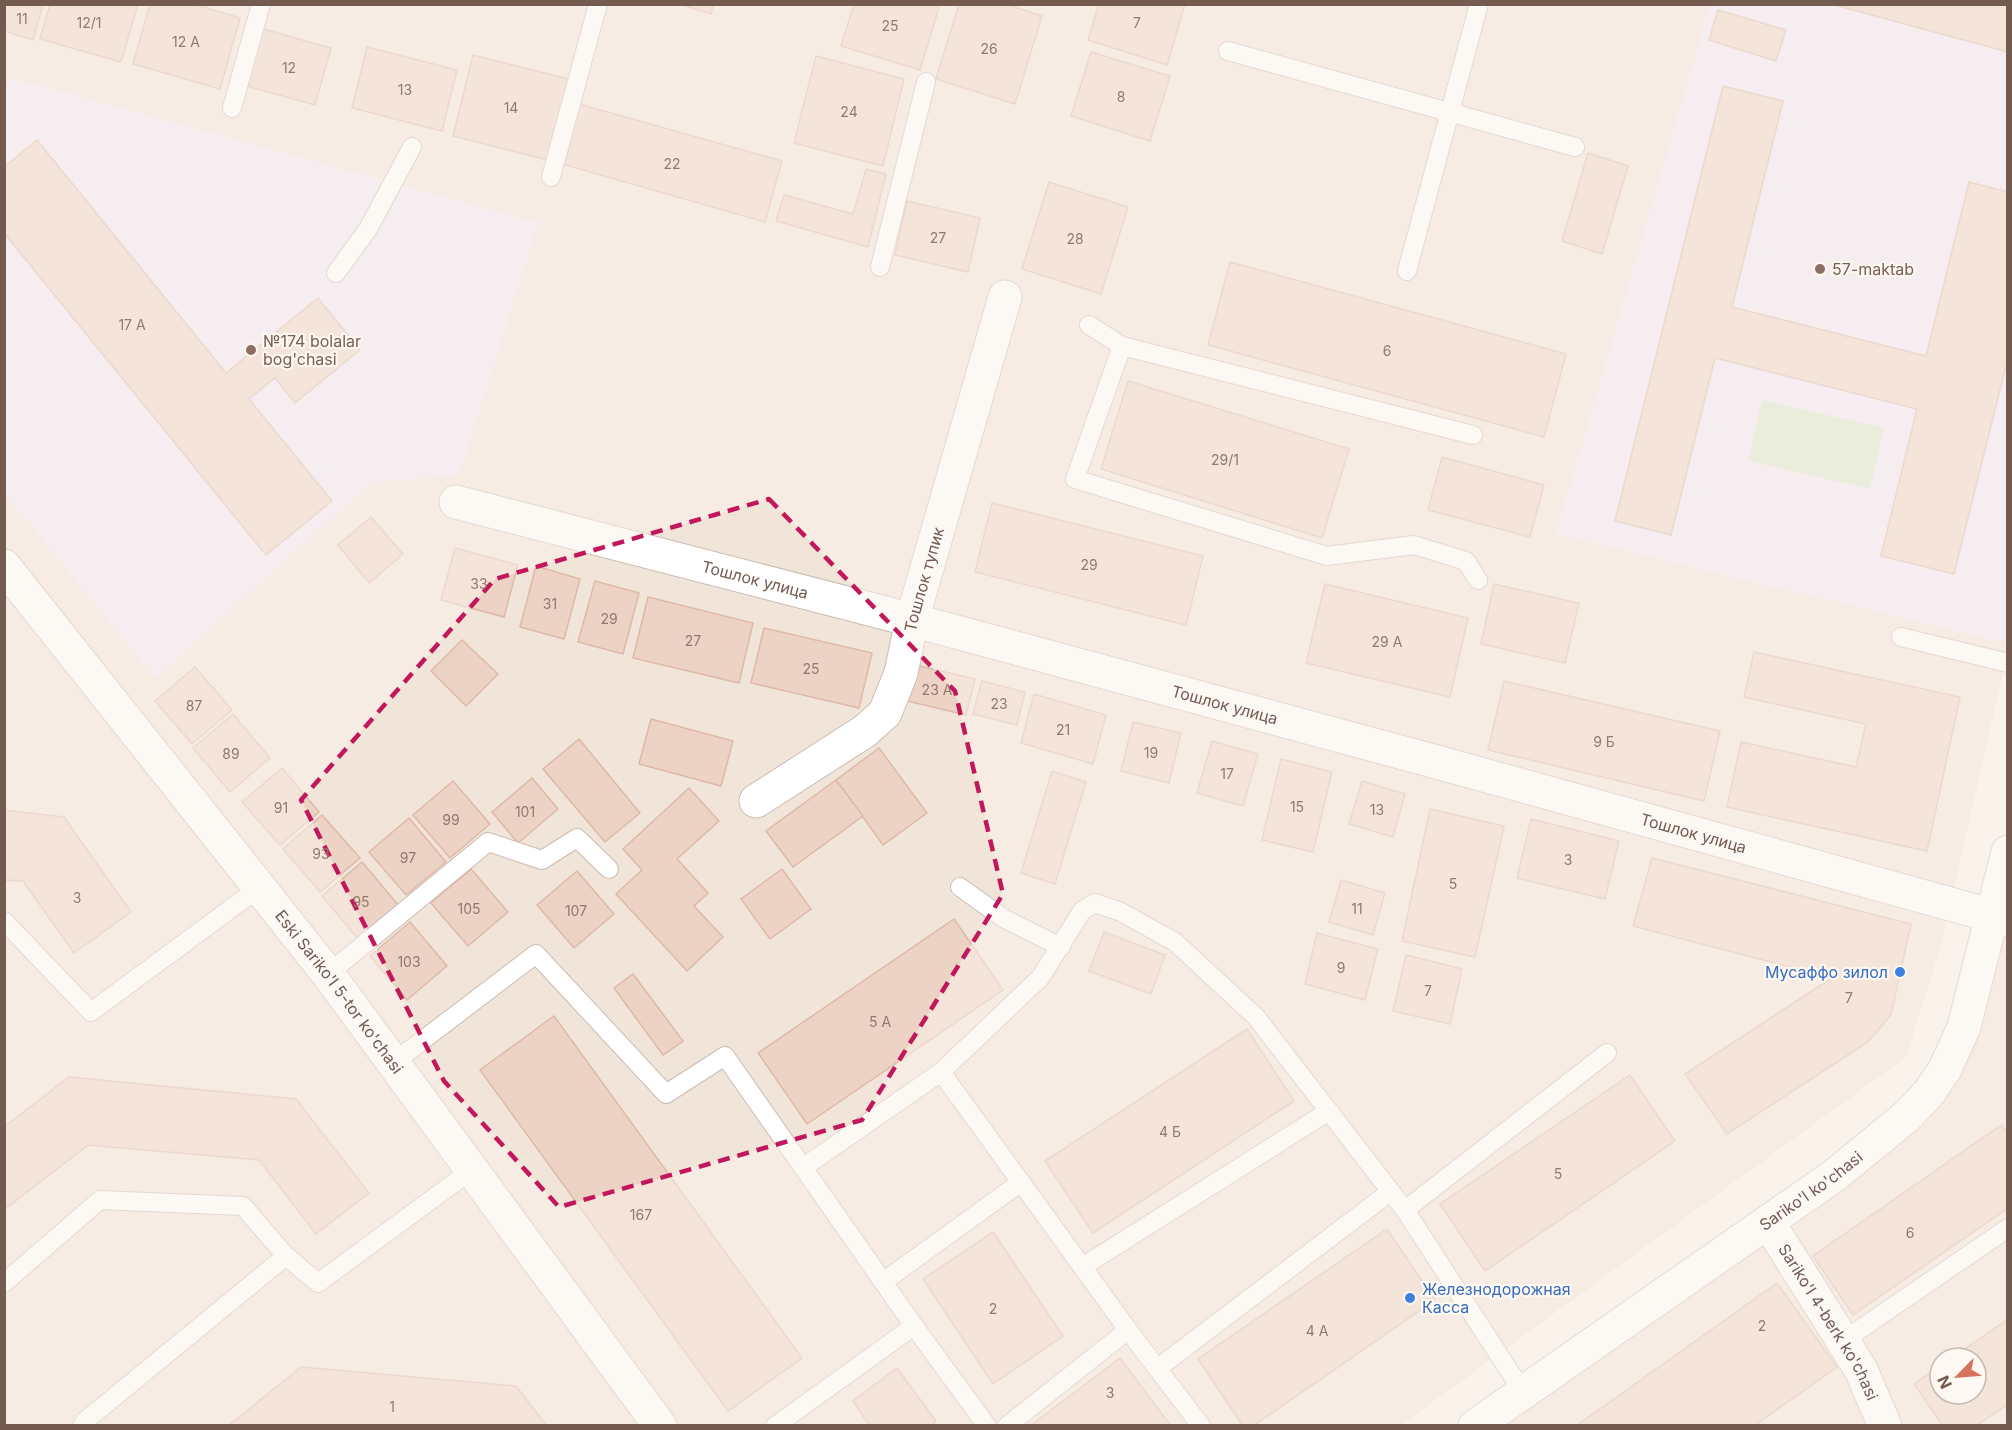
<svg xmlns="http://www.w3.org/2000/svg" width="2012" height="1430" font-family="Inter,sans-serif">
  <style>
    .residential { fill: #f1e5da; fill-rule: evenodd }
    .education { fill: #f0e7f7 }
    .green { fill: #d8e7ca }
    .building { fill: #edd3c5; stroke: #deb9a8; stroke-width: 1.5 }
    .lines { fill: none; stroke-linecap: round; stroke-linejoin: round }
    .service-casing { stroke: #ccbbb1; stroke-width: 20 }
    .minor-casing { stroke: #ccbbb1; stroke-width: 35 }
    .secondary-casing { stroke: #d0bdb2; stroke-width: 35 }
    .service { stroke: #fff; stroke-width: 18 }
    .minor { stroke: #fff; stroke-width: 33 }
    .secondary { stroke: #fff; stroke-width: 33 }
    .marked { fill: none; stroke: #c2185b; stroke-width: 4.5; stroke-dasharray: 12 8; stroke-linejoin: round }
    .education-dot { fill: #8d6e63; stroke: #fdf8f1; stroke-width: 2 }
    .shop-dot { fill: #3f7fe0; stroke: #fdf8f1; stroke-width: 2 }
    .labels { text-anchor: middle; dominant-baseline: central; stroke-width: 4.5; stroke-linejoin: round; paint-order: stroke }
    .number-label { font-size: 14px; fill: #92796d }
    .education-label { font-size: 16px; fill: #785e54; stroke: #fdf8f1; text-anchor: start }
    .street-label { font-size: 16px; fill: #735b50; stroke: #fdf8f1 }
    .shop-label { font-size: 16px; fill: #366cbe; stroke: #fdf8f1; text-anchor: end }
  </style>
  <rect width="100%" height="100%" fill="#faf3eb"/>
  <g class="residential">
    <polygon points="5,5 2007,5 2007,656 1940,949 1906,1057 1401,1425 5,1426"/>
    <path d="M2007 852V1425L1476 1426 1928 1094ZM1940 1358H1976V1394H1940Z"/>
  </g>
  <g class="education">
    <polygon points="1710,5 2007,5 2007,643 1556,534"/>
    <polygon points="15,79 538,223 459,476 373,481 155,678 5,493 4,86"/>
  </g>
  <polygon class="green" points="1762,400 1884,428 1870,489 1748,461"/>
  <g class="building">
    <polygon points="4,4 43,4 33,40 4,31"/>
    <polygon points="50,4 138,4 121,62 40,39"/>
    <polygon points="150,4 194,4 240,18 220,89 133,64"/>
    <polygon points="680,4 713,4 711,14"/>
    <polygon points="854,4 940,4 920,70 841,46"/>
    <polygon points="959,4 1005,4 1042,16 1015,104 936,79"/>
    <polygon points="1099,4 1185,4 1167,65 1088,40"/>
    <polygon points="1831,4 2008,4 2008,52"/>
    <polygon points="1718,10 1786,30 1776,61 1709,40"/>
    <polygon points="263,29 331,48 315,105 247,86"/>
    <polygon points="367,47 457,70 442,131 352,108"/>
    <polygon points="1091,52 1170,76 1150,141 1071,116"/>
    <polygon points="473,55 569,79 548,160 453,136"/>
    <polygon points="816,56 904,79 883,166 794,143"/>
    <polygon points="1723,86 1783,101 1732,307 1926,356 1969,182 2008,192 2008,358 1954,574 1881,556 1917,409 1715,358 1671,535 1615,521"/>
    <polygon points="579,104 782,161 765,222 562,164"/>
    <polygon points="37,140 226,373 318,298 360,350 295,403 275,378 249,399 332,501 266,555 4,233 4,167"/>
    <polygon points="1588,153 1628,166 1602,254 1562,241"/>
    <polygon points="866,169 886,174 868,247 776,221 784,195 853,214"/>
    <polygon points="1049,182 1128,207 1101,294 1022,269"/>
    <polygon points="907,201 980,218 968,272 895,255"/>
    <polygon points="1230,262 1566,354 1544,437 1208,345"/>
    <polygon points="1128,381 1349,449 1322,538 1101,469"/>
    <polygon points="1442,457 1544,485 1530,537 1428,510"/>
    <polygon points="992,503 1203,556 1186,625 975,572"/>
    <polygon points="371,517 403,554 369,583 338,545"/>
    <polygon points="455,548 518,565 504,617 441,600"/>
    <polygon points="536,566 580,579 564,639 520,627"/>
    <polygon points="595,581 639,593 623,654 578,642"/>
    <polygon points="1325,584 1468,618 1450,697 1306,663"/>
    <polygon points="1494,584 1579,603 1565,663 1481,644"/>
    <polygon points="648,597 753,623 739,683 633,658"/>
    <polygon points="764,628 872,653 859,708 751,683"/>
    <polygon points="462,640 498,674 466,706 431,671"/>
    <polygon points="1754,652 1960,697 1927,851 1727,807 1741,742 1856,767 1866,724 1744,697"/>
    <polygon points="907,663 975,679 966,715 899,699"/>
    <polygon points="195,667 232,710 192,744 155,701"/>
    <polygon points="982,681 1025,692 1017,725 973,714"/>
    <polygon points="1504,681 1720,731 1704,801 1488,750"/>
    <polygon points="1034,694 1106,715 1093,764 1021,743"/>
    <polygon points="233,714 270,758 230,792 193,748"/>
    <polygon points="651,719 733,741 721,786 639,764"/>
    <polygon points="1133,722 1181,733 1169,783 1121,771"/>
    <polygon points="579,739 640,813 605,842 543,769"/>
    <polygon points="1212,741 1258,754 1243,806 1197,793"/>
    <polygon points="879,748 927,813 883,845 836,780"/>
    <polygon points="1281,759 1332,772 1313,852 1262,840"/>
    <polygon points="282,768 319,812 280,845 242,802"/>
    <polygon points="1052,771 1086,782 1055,884 1021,873"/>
    <polygon points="532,778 558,809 518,843 492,812"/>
    <polygon points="836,780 863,816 793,867 766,831"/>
    <polygon points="453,781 490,824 450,858 413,815"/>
    <polygon points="1362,781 1405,794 1393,837 1349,824"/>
    <polygon points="689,788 719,821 677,859 708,893 694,906 723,937 687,971 616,894 642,870 623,849"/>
    <polygon points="1430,809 1504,826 1475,957 1402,941"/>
    <polygon points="4,810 64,817 131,912 74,953 23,881 4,880"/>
    <polygon points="322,815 360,858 320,892 283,849"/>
    <polygon points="409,818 446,862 406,895 369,852"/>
    <polygon points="1531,819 1619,841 1605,899 1517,878"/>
    <polygon points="1652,858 1911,924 1891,1015 1868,1042 1727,1134 1685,1074 1832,978 1633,926"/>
    <polygon points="362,862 399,906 359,940 322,896"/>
    <polygon points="471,869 508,912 468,946 431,903"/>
    <polygon points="782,869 811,909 770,939 741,899"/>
    <polygon points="577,871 614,914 574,948 537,905"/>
    <polygon points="1341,880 1385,893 1373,935 1329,922"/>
    <polygon points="954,919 1003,990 807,1124 758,1053"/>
    <polygon points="410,922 447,966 407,1000 370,956"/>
    <polygon points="1104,932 1165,955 1151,994 1089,971"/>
    <polygon points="1317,933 1378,949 1365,1000 1305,984"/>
    <polygon points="1406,955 1462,969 1450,1024 1393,1011"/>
    <polygon points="633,974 683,1041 663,1055 614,988"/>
    <polygon points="554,1016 802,1358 728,1411 480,1070"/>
    <polygon points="1247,1029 1294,1101 1093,1233 1045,1161"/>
    <polygon points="1630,1075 1675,1141 1485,1271 1440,1204"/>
    <polygon points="69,1077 296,1099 369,1193 316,1234 259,1160 88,1145 4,1210 4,1127"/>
    <polygon points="2001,1125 2008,1134 2008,1208 1853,1315 1813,1256"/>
    <polygon points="1387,1229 1435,1300 1253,1426 1243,1426 1198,1359"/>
    <polygon points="993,1232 1063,1336 993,1384 923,1279"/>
    <polygon points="1777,1283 1837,1367 1754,1426 1576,1426"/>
    <polygon points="2008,1319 2008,1404 1976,1426 1943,1426 1914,1384 1940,1366 1940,1394 1976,1394 1976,1358 1952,1358"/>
    <polygon points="1120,1358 1171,1426 1030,1426"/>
    <polygon points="301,1367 516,1386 547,1426 228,1426"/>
    <polygon points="897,1368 936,1421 931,1426 870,1426 853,1401"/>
  </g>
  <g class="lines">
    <g class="service-casing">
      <g id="service">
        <polyline points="1228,51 1575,147"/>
        <polyline points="232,108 261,4"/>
        <polyline points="551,177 598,4"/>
        <polyline points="880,267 926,82"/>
        <polyline points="1407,271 1479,4"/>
        <polyline points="336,273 368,229 412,147"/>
        <polyline points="1089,325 1122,346 1473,435"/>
        <polyline points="1122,346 1075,479 1327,556 1414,545 1466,561 1478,580"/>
        <polyline points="1901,637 2008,663"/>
        <polyline points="960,887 1003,918 1061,947"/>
        <polyline points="4,921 91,1012 260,887"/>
        <polyline points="328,974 488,842 542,860 577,838 609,869"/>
        <polyline points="394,1062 536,954 666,1094 725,1056 914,1326 987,1426"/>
        <polyline points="941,1072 1040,978 1082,911 1095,903 1121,912 1175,942 1256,1017 1405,1210 1523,1392"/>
        <polyline points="804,1167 941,1072 1128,1330 1201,1426"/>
        <polyline points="1405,1210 1607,1053"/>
        <polyline points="1082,1267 1329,1111"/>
        <polyline points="883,1282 1021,1182"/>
        <polyline points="4,1283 100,1200 243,1206 286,1256 318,1283 473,1169"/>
        <polyline points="1843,1341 2008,1228"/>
        <polyline points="1158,1368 1390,1192"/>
        <polyline points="82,1426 85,1421 286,1256"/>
        <polyline points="775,1426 914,1326"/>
        <polyline points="1007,1426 1128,1330"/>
      </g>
    </g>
    <g class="minor-casing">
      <g id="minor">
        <path id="s1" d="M456 502 912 620 1433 761 2008 920"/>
        <path id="s2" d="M4 566 328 974 660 1426"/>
        <path id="s3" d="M756 801 865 731 885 713 901 673 912 620 1005 297"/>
        <path id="s4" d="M1768 1222 1861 1370 1885 1426"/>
      </g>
    </g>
    <g class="secondary-casing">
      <g id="secondary">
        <path id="s5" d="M1475 1426 1835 1175 1907 1116 1928 1094 1945 1069 1964 1027 2008 852"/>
      </g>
    </g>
    <use href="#service" class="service"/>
    <use href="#minor" class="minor"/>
    <use href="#secondary" class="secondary"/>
  </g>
  <path d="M0 0H2012V1430H0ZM769 499 955 691 1003 894 862 1120 559 1207 444 1081 301 800 495 579Z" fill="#faf3eb" fill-opacity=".55" fill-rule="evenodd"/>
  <path class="marked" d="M769 499 955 691 1003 894 862 1120 559 1207 444 1081 301 800 495 579Z"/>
  <g class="education-dot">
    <circle cx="1820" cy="269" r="6"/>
    <circle cx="251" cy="350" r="6"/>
  </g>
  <g class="shop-dot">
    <circle cx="1900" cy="972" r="6"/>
    <circle cx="1410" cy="1298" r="6"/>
  </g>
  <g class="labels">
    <g class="number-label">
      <text x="22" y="18">11</text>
      <text x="89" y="22">12/1</text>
      <text x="1137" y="22">7</text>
      <text x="890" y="25">25</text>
      <text x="186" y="41">12 A</text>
      <text x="989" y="48">26</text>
      <text x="289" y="67">12</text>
      <text x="405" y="89">13</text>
      <text x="1121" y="96">8</text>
      <text x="511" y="107">14</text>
      <text x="849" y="111">24</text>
      <text x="672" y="163">22</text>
      <text x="938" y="237">27</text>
      <text x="1075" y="238">28</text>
      <text x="132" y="324">17 А</text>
      <text x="1387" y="350">6</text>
      <text x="1225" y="459">29/1</text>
      <text x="1089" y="564">29</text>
      <text x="479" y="583">33</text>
      <text x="550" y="603">31</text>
      <text x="609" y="618">29</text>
      <text x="693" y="640">27</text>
      <text x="1387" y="641">29 A</text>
      <text x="811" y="668">25</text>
      <text x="937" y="689">23 A</text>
      <text x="999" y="703">23</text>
      <text x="194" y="705">87</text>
      <text x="1063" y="729">21</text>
      <text x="1604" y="741">9 Б</text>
      <text x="1151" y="752">19</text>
      <text x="231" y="753">89</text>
      <text x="1227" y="773">17</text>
      <text x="1297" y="806">15</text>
      <text x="281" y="807">91</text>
      <text x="1377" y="809">13</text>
      <text x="525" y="811">101</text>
      <text x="451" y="819">99</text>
      <text x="321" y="853">93</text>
      <text x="408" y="857">97</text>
      <text x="1568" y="859">3</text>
      <text x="1453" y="883">5</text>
      <text x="77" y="897">3</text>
      <text x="361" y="901">95</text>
      <text x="469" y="908">105</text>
      <text x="1357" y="908">11</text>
      <text x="576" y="910">107</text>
      <text x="409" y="961">103</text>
      <text x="1341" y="967">9</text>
      <text x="1428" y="990">7</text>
      <text x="1849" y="997">7</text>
      <text x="880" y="1021">5 A</text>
      <text x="1170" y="1131">4 Б</text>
      <text x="1558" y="1173">5</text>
      <text x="641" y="1214">167</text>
      <text x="1910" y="1232">6</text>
      <text x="993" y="1308">2</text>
      <text x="1762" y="1325">2</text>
      <text x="1317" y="1330">4 A</text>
      <text x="1110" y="1392">3</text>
      <text x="392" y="1406">1</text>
    </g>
    <g class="education-label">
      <text x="1832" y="269">57-maktab</text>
      <text x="263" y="341">№174 bolalar<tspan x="263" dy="18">bog'chasi</tspan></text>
    </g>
    <g class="street-label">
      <text stroke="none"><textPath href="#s1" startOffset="309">Тошлок улица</textPath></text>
      <text stroke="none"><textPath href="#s3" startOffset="296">Тошлок тупик</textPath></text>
      <text stroke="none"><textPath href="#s1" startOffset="795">Тошлок улица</textPath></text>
      <text stroke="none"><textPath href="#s1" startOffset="1281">Тошлок улица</textPath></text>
      <text stroke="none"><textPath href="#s2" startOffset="542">Eski Sariko'l 5-tor ko'chasi</textPath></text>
      <text stroke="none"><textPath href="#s5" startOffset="410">Sariko'l ko'chasi</textPath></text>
      <text stroke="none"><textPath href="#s4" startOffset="117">Sariko'l 4-berk ko'chasi</textPath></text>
    </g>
    <g class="shop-label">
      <text x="1888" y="972">Мусаффо зилол</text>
      <text x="1422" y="1289" text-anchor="start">Железнодорожная<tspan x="1422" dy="18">Касса</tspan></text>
    </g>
  </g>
  <rect width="2012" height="1430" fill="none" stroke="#735b50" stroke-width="12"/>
  <g transform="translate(1958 1376) rotate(245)"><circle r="28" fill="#fdf8f1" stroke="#c6b9b1" stroke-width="1.5"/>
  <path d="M0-4.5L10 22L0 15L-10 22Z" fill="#d6725e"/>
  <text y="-9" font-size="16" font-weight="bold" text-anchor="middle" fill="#735b50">N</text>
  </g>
</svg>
